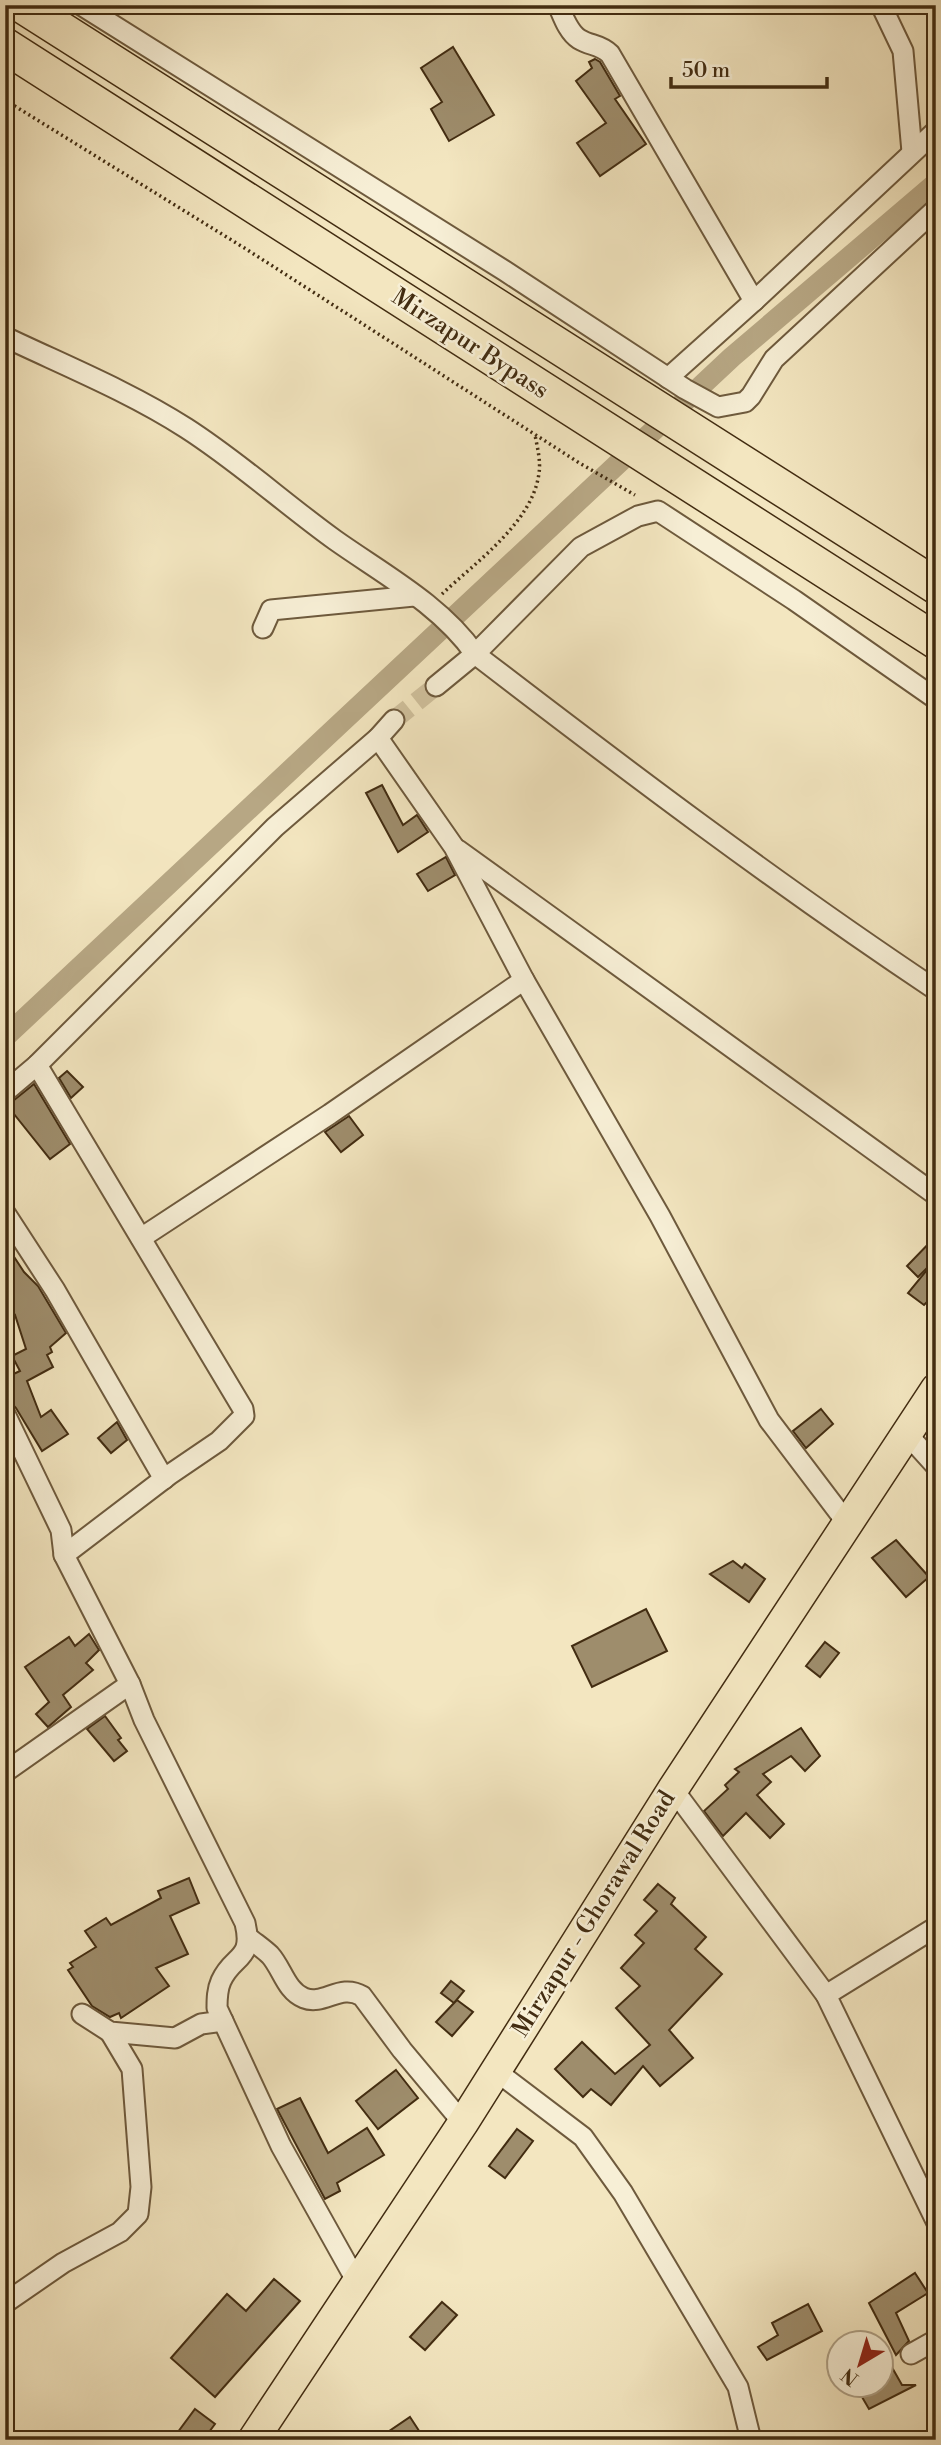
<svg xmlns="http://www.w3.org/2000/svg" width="941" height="2445" font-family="'Libre Bodoni',serif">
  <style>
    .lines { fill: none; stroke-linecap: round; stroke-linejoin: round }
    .canal { stroke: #b7a784; stroke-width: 21 }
    .building { fill: #9e8d6c; stroke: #422c11; stroke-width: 2 }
    .street-tunnel { stroke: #d0c19d; stroke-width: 19; stroke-dasharray: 19 10; stroke-linecap: butt }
    .street-casing { stroke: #6e5a3d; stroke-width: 23 }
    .primary-casing { stroke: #422c11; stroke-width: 33 }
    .highway-casing { stroke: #422c11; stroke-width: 38 }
    .path { stroke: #422c11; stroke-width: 3.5; stroke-dasharray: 2 3.5; stroke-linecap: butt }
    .street { stroke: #f7efd6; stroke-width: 19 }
    .primary { stroke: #f3e6c0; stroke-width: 30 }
    .highway { stroke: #f3e6c0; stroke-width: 35 }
    .labels { text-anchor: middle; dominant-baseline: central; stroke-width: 5; stroke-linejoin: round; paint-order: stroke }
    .street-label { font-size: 24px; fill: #422c11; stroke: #f7efd6 }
  </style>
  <rect width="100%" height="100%" fill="#f3e6c0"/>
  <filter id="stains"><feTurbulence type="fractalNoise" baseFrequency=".00286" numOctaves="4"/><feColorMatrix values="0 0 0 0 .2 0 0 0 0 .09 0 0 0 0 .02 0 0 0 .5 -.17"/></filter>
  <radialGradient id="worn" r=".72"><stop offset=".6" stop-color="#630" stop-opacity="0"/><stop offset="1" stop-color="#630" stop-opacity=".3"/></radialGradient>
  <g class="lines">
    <polyline class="canal" points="5,1037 732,357 936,183"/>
  </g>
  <g class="building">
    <polygon points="453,47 494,115 449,141 431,109 442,102 421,68"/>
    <polygon points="595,59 600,62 620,96 615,99 646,144 600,176 577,143 606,123 576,81 592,68 589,62"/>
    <polygon points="382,785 403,825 417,815 428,832 398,852 366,793"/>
    <polygon points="446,857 455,875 428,891 417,874"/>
    <polygon points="67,1071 83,1087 71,1098 59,1078"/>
    <polygon points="34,1084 70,1144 50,1159 6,1104 13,1101"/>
    <polygon points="349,1116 363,1135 341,1152 325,1132"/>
    <polygon points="936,1236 936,1259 918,1277 907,1266"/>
    <polygon points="5,1243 24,1272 38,1286 66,1333 50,1347 52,1352 47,1355 53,1367 27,1381 41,1417 51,1410 68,1434 42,1451 16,1408 5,1396 5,1378 20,1371 12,1356 26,1349 15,1315 5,1320"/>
    <polygon points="936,1259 936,1293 924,1305 908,1293"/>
    <polygon points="821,1409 833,1424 806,1448 793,1431"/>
    <polygon points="117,1422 127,1440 111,1453 98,1438"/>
    <polygon points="896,1540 929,1577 906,1597 872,1558"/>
    <polygon points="733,1561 742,1568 745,1564 765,1579 749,1602 710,1574"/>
    <polygon points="646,1609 667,1651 592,1687 572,1646"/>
    <polygon points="89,1634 99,1650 86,1663 93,1670 63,1695 71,1707 48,1727 36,1714 49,1702 25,1667 69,1637 75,1646"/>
    <polygon points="825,1642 839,1653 820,1677 806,1666"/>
    <polygon points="105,1716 121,1738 118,1740 127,1751 114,1761 87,1729"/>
    <polygon points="801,1728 820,1756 805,1771 791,1756 763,1774 771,1782 757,1795 784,1824 770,1838 746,1813 723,1836 704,1811 728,1789 725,1785 739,1772 735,1769"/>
    <polygon points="189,1878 199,1903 170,1916 188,1954 156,1968 169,1986 121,2018 119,2013 110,2017 92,2006 68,1970 73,1967 70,1963 96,1947 85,1931 106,1918 111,1925 161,1898 158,1891"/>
    <polygon points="658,1884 675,1898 671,1904 706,1937 695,1949 722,1974 669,2030 693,2058 660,2086 643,2066 611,2105 591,2089 583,2097 555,2069 582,2042 615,2074 650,2045 616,2008 640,1986 621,1968 644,1943 635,1935 657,1911 644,1900"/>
    <polygon points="451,1981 464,1991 454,2003 457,2000 473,2012 452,2036 436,2022 454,2003 441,1993"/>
    <polygon points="396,2070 418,2098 378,2129 356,2101"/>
    <polygon points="300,2098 328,2153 367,2128 384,2155 337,2183 340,2191 325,2199 277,2109"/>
    <polygon points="517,2129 533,2141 505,2178 489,2166"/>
    <polygon points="915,2273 928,2293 896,2313 909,2341 896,2355 869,2303"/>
    <polygon points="274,2279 300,2301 215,2397 171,2358 227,2294 246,2311"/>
    <polygon points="442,2302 457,2315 425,2350 410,2337"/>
    <polygon points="808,2304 822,2331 767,2360 758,2347 778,2335 772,2323"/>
    <polygon points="881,2348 902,2385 916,2385 869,2409 855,2385 881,2385"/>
    <polygon points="195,2409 215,2424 203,2440 172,2440"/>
    <polygon points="410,2417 425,2440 376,2440"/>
  </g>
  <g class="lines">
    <polyline class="street-tunnel" points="394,720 436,686"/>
    <g class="street-casing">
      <g id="street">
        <polyline points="81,5 505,271 685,389 718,407 745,402 751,396 774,359 936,209"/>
        <path d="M558 5C563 16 568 32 579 39 590 46 600 44 610 54L754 301"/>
        <polyline points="881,5 903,51 912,152"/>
        <path d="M5 337C66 366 130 392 186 428 239 462 285 504 335 540 383 574 441 605 475 654 626 770 777 884 936 990"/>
        <polyline points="668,378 754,301 936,131"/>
        <polyline points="263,628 271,610 414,596"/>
        <polyline points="436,686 475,654 581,547 638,516 658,511 794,600 936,699"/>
        <polyline points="378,738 454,847 524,980 660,1216 769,1420 847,1523"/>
        <polyline points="458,850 936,1195"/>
        <polyline points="37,1065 243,1409 244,1416 219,1441 169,1475 64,1555"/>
        <polyline points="5,1092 37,1065 275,827 378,738 394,720"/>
        <polyline points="5,1213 55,1290 164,1479"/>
        <polyline points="141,1238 330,1114 524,980"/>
        <path d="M5 1414 61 1530 64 1555 130 1684 144 1720 245 1923C254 1961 233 1954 221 1981 217 1990 217 1999 217 2008L281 2146 357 2282"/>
        <polyline points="907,1434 936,1466"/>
        <polyline points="5,1772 130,1684"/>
        <polyline points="673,1789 826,1995 936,2221"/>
        <path d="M249 1938C255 1943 264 1949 270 1955 282 1968 286 1991 304 1998 324 2006 340 1983 362 1996L402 2050 463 2123"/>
        <polyline points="826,1995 936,1927"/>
        <polyline points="82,2014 110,2032 175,2038 201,2024 223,2021"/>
        <polyline points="496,2071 583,2137 623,2193 738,2387 751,2440"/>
        <polyline points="5,2303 63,2263 120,2232 138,2214 141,2187 132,2069 110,2032"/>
        <polyline points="911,2354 936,2340"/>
      </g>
    </g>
    <g class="primary-casing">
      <polyline id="primary" points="253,2440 463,2123 673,1789 936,1389"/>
    </g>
    <g class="highway-casing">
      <g id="highway">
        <polyline points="22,5 936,586"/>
        <polyline points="5,46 936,641"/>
      </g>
    </g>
    <g class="path">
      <polyline points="5,100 246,249 581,464 635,495"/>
      <path d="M442 594C476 562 533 522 539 473 541 461 537 446 535 435"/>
    </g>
    <use href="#street" class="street"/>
    <use href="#primary" class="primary"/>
    <use href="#highway" class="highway"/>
  </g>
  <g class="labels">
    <g class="street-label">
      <text transform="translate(470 344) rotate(33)">Mirzapur Bypass</text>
      <text transform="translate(594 1914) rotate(-58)">Mirzapur - Ghorawal Road</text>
    </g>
  </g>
  <rect width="941" height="2445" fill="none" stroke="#f3e6c0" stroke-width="28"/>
  <rect x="7" y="7" width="927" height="2431" fill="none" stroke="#422c11" stroke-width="3.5"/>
  <rect x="14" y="14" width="913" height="2417" fill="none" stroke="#422c11" stroke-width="2"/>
  <g transform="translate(860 2364) rotate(218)"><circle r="33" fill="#f7efd6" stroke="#afa187" stroke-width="2"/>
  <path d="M0-5L12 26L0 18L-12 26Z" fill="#8f2418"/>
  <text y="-10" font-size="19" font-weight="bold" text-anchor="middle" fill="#422c11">N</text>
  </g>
  <path d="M671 77v10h156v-10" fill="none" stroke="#422c11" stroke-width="3.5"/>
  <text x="682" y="77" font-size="21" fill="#422c11" stroke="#f7efd6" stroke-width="5" paint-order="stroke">50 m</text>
  <rect width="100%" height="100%" filter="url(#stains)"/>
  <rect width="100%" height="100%" fill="url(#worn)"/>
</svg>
